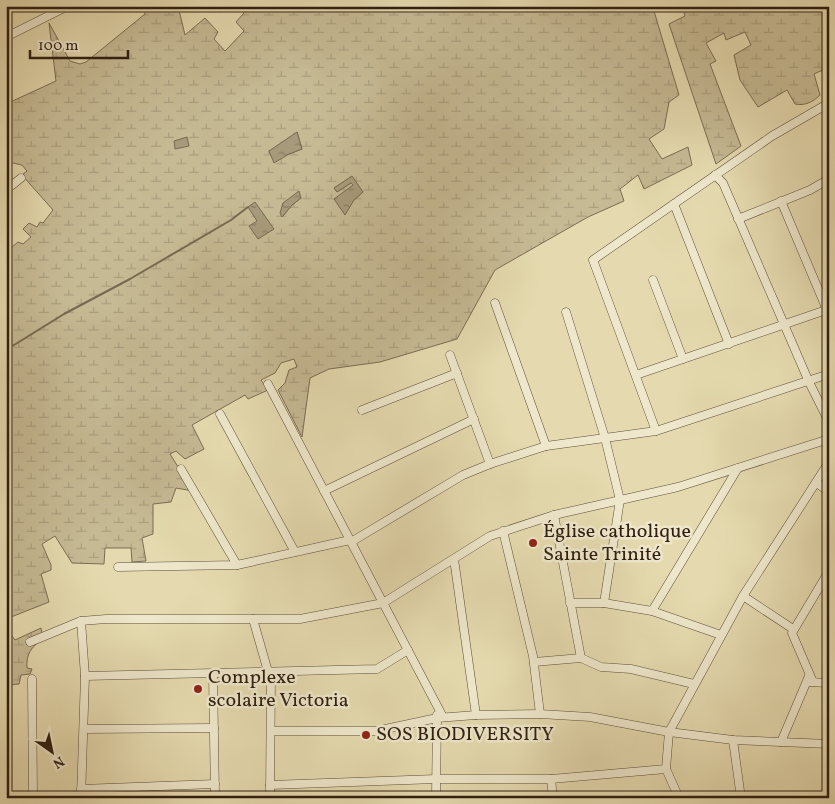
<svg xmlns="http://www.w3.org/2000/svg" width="835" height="804" font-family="Vollkorn,serif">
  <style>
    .wetland { fill: url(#wetland-marsh); stroke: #7b6c53; fill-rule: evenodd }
    .water { fill: url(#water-ripples); stroke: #776950 }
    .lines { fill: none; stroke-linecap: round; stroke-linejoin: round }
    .stream { stroke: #776950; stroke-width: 2 }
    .minor-casing { stroke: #5d4e39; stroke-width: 9 }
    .minor { stroke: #eee7cb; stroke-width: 8 }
    .poi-dot { fill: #8f2418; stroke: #eee7cb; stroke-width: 2 }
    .labels { text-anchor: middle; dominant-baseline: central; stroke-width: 5; stroke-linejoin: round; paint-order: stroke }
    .poi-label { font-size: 20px; fill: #301f12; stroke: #eee7cb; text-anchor: start }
  </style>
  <defs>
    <pattern id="wetland-marsh" width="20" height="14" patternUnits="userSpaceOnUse" patternTransform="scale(1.25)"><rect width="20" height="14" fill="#c6ba94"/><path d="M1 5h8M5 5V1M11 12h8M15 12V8" fill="none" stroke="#aa9f7f"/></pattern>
    <pattern id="water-ripples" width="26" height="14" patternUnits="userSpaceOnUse" patternTransform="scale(1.25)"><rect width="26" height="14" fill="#a79a7a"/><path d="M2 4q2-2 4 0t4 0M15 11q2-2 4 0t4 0" fill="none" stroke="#887d63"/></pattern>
  </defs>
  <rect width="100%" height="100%" fill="#e5daaf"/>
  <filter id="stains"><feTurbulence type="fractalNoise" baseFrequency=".004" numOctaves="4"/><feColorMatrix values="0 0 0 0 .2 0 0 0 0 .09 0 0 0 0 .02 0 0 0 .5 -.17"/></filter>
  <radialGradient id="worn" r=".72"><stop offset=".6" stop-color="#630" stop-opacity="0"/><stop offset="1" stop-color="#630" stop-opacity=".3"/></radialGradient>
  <g class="wetland">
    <path d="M142 6H178L185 35 205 18 218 32 214 39 225 51 244 31 236 22 244 13 237 6H660L654 11 679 95 669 102 664 129 649 139 662 159 688 147 692 165 644 189 638 175 620 189 624 201 588 217 495 270 457 339 380 362 329 369 310 378 302 437 278 390 285 383 289 370 297 367 294 359 281 363 275 373 261 380 268 390 248 399 245 395 192 425 204 449 185 459 176 451 170 454 193 491 176 488 171 502 153 504V534L142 538 146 561 132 562 131 548H105L104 564 72 563 55 536 42 544 51 565V570L41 574 49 602 6 619V244L12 247 18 242 23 244 31 237 23 229 29 223 37 227 40 222 43 223 53 210 22 175 27 171 22 165 13 163 6 169V104L56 81 49 23 70 61 80 64 86 62 145 14ZM297 132 302 149 289 154ZM351 177 363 192 354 200 353 185 351 183 337 192 334 188ZM301 198 292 205 283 216V203Z"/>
    <path d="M682 6 762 10 776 6H829V74L827 68 814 74 820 95C813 102 805 106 795 104L787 90 758 107 740 80 734 55 751 45 745 32 726 40 724 33 706 43 716 61 710 64 741 146 716 164 669 24 685 16Z"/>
    <path d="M6 628 15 640 41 628 43 639C31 647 26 654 27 668L32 669 30 674 21 675 19 684 7 685V697Z"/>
  </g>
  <g class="water">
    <path d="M707 6H776C764 12 720 10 707 6Z"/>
    <polygon points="297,132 302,149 289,154 274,163 269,151"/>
    <polygon points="187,137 189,146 175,149 174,141"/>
    <polygon points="352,176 363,192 354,200 345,215 334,199 353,185 351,183 337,192 334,188"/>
    <polygon points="299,191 301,198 292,205 282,217 280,213 283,203"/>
    <polygon points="255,202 274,229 258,239 249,226 257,221 248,207"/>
  </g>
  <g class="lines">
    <polyline class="stream" points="6,350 64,314 130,279 231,220 248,207"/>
    <g class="minor-casing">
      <g id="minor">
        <polyline points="6,37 64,8 63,6"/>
        <polyline points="715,175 723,183 809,382 829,422"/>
        <polyline points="6,190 21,178"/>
        <polyline points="781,201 827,310"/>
        <polyline points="674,204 729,344"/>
        <polyline points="738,219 810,190 829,179"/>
        <polyline points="653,280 683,359"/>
        <polyline points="495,303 546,446"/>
        <polyline points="566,312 605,438 620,500 604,603"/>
        <polyline points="450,355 490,464"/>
        <polyline points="636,375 829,309"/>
        <polyline points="268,384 443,717"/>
        <polyline points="362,410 457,373"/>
        <polyline points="220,414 295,552"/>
        <polyline points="656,431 593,260 772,136 829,103"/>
        <polyline points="181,469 237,565"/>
        <polyline points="817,483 829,492"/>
        <polyline points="324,491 474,419"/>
        <polyline points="554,515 581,658"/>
        <polyline points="503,531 533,656 540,714"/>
        <polyline points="351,542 463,475 490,464 546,446 656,431 829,374"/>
        <polyline points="454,559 476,715"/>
        <polyline points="118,567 237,565 350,540"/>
        <polyline points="743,596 793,629"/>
        <polyline points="570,603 604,603 652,611 721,635"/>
        <polyline points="652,611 738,468"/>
        <polyline points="253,619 269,675"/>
        <polyline points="30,642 81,621"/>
        <polyline points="534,662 581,658 601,667 631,669 694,684"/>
        <polyline points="213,673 215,798"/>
        <polyline points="85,676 377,669 408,650"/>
        <polyline points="32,679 33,798"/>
        <polyline points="808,682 829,683"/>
        <polyline points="813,682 792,633 829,571"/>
        <polyline points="84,729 214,728"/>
        <polyline points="271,731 376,731 437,718 476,715 540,714 590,717 669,732 733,740 829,744"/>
        <polyline points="733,740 741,798"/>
        <polyline points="781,742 809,676"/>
        <polyline points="551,779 553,798"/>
        <polyline points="270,785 436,779 551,779 666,769"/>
        <polyline points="81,789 215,784"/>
        <polyline points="81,798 85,676 81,621 106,619 300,619 383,603 490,536 554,515 678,487 829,439"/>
        <polyline points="270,798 271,673"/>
        <polyline points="436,798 437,715"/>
        <polyline points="679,798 666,769 669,732 743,596 829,462"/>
      </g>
    </g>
    <use href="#minor" class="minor"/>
  </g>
  <g class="poi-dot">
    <circle cx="533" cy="543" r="5"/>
    <circle cx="198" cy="689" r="5"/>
    <circle cx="366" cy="735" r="5"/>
  </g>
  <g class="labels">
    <g class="poi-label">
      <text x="543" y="532">Église catholique<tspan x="543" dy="23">Sainte Trinité</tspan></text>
      <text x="208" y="678">Complexe<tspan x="208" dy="23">scolaire Victoria</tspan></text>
      <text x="376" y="735">SOS BIODIVERSITY</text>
    </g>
  </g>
  <rect width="835" height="804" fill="none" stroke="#e5daaf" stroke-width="25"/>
  <rect x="8" y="8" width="820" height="789" fill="none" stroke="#301f12" stroke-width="2.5"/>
  <rect x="12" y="12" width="810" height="779" fill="none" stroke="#301f12"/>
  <g transform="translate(52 752) rotate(147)" stroke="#eee7cb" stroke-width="4" paint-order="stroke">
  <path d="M0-4L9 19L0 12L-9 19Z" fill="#301f12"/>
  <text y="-8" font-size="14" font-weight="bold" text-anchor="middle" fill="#301f12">N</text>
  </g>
  <path d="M30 50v8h98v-8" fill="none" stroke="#301f12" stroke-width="2.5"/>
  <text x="38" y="50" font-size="15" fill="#301f12" stroke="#eee7cb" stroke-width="4" paint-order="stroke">100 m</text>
  <rect width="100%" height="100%" filter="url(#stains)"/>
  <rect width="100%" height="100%" fill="url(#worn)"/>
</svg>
